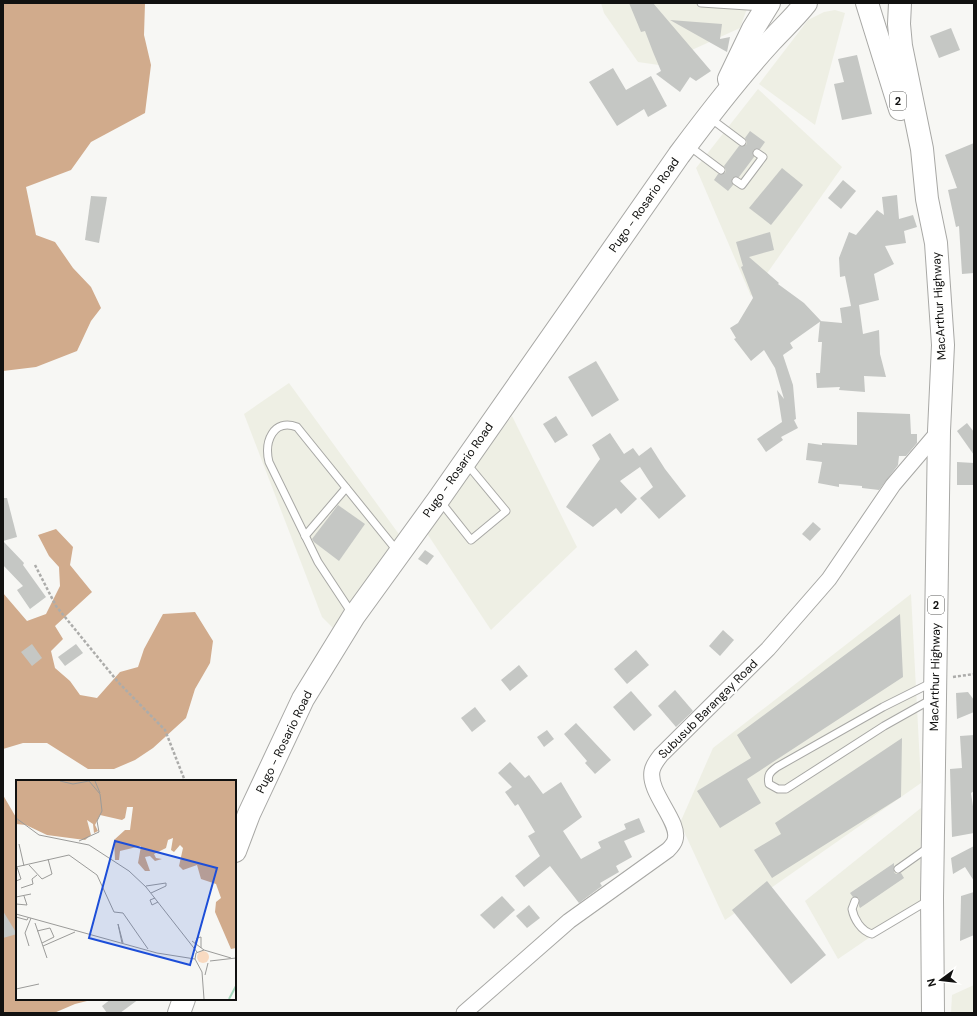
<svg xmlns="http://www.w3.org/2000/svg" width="977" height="1016" font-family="'DM Sans',sans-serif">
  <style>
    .built { fill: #eeefe4 }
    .forest { fill: #d1ab8c }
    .building { fill: #c5c7c4 }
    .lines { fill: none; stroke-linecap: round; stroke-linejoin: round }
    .lane-casing { stroke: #a8a8a5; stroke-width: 9 }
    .street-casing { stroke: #a8a8a5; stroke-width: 17 }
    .primary-casing { stroke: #a8a8a5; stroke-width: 24 }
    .highway-casing { stroke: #a8a8a5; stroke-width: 24 }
    .path { stroke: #acacaa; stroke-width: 2.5; stroke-dasharray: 3 2; stroke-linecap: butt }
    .lane { stroke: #fff; stroke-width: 7 }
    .street { stroke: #fff; stroke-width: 15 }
    .primary { stroke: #fff; stroke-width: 22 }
    .highway { stroke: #fff; stroke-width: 22 }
    .labels { text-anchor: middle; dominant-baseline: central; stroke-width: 4; stroke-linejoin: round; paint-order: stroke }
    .shield { fill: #fffffe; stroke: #585857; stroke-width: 1 }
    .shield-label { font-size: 11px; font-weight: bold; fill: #111110 }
    .street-label { font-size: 12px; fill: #111110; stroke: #fffffe }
    .inset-river { fill: none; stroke: #a7d7bd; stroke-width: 2 }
    .inset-road { fill: none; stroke: #9b9b99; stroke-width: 1 }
    .view { fill: #1d4ed8; fill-opacity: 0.15; stroke: #1d4ed8; stroke-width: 2 }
    .inset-edge { fill: none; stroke: #111110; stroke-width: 2 }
  </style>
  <rect width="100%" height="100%" fill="#f7f7f4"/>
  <g class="built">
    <polygon points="601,3 749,3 740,28 659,65 638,62 604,13"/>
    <polygon points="835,10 845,13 815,125 759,84 808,20 824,12"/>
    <polygon points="758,89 842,167 751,296 696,168"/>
    <polygon points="289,383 401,537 333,628 322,617 244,414"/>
    <polygon points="512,416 577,547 491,630 426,532"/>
    <polygon points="911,594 921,783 725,920 680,823 713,748"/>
    <polygon points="921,808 920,903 838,959 805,901"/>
    <polygon points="974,985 974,1013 951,1013 952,995"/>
  </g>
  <g class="forest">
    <polygon points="3,3 145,3 144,35 151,65 145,113 91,142 71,170 26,187 36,235 55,242 73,268 91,287 101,308 91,321 77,351 36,367 3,371"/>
    <polygon points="56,529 73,547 70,565 92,592 55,626 63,639 51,651 55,668 70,681 80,695 97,698 120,672 138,667 144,649 163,614 195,612 213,641 210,663 195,689 186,718 153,748 135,760 114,769 88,769 47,743 23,743 3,749 3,593 27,621 46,614 60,586 59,567 49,556 38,535"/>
    <polygon points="3,795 17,819 17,999 95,999 75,1004 54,1013 3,1013"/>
  </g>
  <g class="building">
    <polygon points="629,3 653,3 711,71 696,81 690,77 680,92 656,74 661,71 653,52 645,31 641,32"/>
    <polygon points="670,20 722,24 720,39 730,37 727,52"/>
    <polygon points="951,28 960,50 939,58 930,36"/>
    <polygon points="857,55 872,114 842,120 834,84 844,82 838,59"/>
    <polygon points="613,68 626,90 651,76 667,106 648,117 644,109 617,126 589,82"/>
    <polygon points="750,131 765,142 760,149 753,150 754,157 739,177 732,178 733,185 728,191 714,180 718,174 725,173 726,170 724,166 739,146 746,145 747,142 745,138"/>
    <polygon points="974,143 974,273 962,274 959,226 956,227 948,190 957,188 945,155"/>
    <polygon points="782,168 803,185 771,225 749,208"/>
    <polygon points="843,180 856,191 841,209 828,198"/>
    <polygon points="897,195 899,219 913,215 917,227 904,231 906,243 885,246 894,264 874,274 879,300 859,305 863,334 879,330 880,354 886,377 864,376 865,392 839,390 840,387 817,388 816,373 820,373 822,342 818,342 820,321 842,323 840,308 851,306 845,276 840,277 839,258 849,232 856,235 877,210 884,215 882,197"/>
    <polygon points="91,196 107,197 99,243 85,240"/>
    <polygon points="770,232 774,250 749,257 779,283 778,284 804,303 821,321 790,343 793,348 783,355 793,385 796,419 794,420 798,428 781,437 783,440 766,452 757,439 782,422 777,390 784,399 775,368 764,350 751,361 734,339 736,338 730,328 738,323 753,298 741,267 743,266 736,242"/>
    <polygon points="596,361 619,400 592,417 568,377"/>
    <polygon points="857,412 910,414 911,434 917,434 917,443 906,456 899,456 898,465 879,490 862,488 862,486 839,484 839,487 818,483 822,462 806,460 808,443 822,445 822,443 857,445"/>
    <polygon points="556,416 568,435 555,443 543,424"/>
    <polygon points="967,423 974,432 974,455 957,431"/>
    <polygon points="610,433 624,454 633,448 639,456 651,447 665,469 686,496 659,519 640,498 653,487 640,467 620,481 637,499 621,514 616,508 593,527 566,507 600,459 592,445"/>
    <polygon points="957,462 974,463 974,485 957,485"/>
    <polygon points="3,498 7,498 17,537 3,541"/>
    <polygon points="338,505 365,524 339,561 314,542 312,539"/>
    <polygon points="813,522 821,529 810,541 802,534"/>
    <polygon points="3,541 24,563 23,565 46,597 30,609 17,590 23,586 3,565"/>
    <polygon points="425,550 434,556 427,565 418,559"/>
    <polygon points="900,614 903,677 747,779 761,803 720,828 697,791 751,758 737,735"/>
    <polygon points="723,630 734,640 720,656 709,646"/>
    <polygon points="32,644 42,658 32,666 21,652"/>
    <polygon points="76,644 83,653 65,666 58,657"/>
    <polygon points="636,650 649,665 627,684 614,669"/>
    <polygon points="519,665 528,676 510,691 501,680"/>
    <polygon points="675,690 693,711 676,727 658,706"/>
    <polygon points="631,691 652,715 634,731 613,707"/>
    <polygon points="968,692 974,700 974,712 957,719 956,693"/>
    <polygon points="475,707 486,721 472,732 461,718"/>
    <polygon points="576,723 611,760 595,774 585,763 587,761 564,734"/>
    <polygon points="547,730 554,739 544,747 537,737"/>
    <polygon points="974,735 974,791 971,793 974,813 974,833 952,837 950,769 962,768 960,736"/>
    <polygon points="902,738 901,797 772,878 754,850 781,834 775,823"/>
    <polygon points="510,762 525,778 529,775 543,794 561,782 582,817 563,831 581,859 601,848 598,842 626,829 624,824 639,818 645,832 624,841 632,857 616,866 619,872 600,883 602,886 579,903 550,866 524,887 515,876 540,856 528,836 535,832 518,804 515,806 505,792 512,787 498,773"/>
    <polygon points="974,846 974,881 965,867 953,874 951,858"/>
    <polygon points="894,863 894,872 896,874 901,873 904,878 860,908 859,906 859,898 853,897 850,893"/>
    <polygon points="767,881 826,955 791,984 732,910"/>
    <polygon points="974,892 974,935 960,941 961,896"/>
    <polygon points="502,896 515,910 494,929 480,915"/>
    <polygon points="529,905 540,918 527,928 516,916"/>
    <polygon points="3,911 17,934 3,938"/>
    <polygon points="111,999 139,999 120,1013 107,1013 102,1006"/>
  </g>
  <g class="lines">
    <g class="lane-casing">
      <g id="lane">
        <polyline points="701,3 763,7"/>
        <polyline points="710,118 742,142"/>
        <polyline points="689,146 721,170"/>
        <polyline points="736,181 742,185 763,157 757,153"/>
        <polyline points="440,501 471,540 506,511 467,464"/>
        <polyline points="305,536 346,488"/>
        <path d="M353 615 318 562 269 462C264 442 273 418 297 427L398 552"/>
        <path d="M931 683 883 707 777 767C770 772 767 775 769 784L778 789H786L884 726 932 699"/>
        <polyline points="898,869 929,847"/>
        <path d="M855 901 852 909C854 919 861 931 872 934L929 900"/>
      </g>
    </g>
    <g class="street-casing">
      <path id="street" d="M464 1013 569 921 668 850C671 847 674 844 675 840 681 822 648 793 652 771 653 765 657 760 661 755L768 649 829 579 893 485 939 431"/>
    </g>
    <g class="primary-casing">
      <g id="primary">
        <polyline points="729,79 753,29 769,3"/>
        <path d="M235 851 249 814 303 699 354 616 438 500 679 155C708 116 738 77 771 41 783 28 795 17 806 3"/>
        <polyline points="179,1013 184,999"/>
      </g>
    </g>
    <g class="highway-casing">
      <g id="highway">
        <polyline points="867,3 900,109"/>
        <polyline points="900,3 899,24 901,46 922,149 927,199 936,243 943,345 939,431 932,898 933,1013"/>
      </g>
    </g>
    <g class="path">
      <polyline points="35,565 56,606 118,682 165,730 185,781"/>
      <polyline points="953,677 974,674"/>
    </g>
    <use href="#lane" class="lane"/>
    <use href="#street" class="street"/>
    <use href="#primary" class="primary"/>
    <use href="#highway" class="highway"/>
  </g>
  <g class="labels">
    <g class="shield">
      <rect x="890" y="92" width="16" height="18" rx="3"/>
      <rect x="928" y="596" width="16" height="18" rx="3"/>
    </g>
    <g class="shield-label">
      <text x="898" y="101">2</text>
      <text x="936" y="605">2</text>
    </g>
    <g class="street-label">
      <text transform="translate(644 205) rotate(-55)">Pugo - Rosario Road</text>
      <text transform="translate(939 306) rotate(-93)">MacArthur Highway</text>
      <text transform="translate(458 470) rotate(-55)">Pugo - Rosario Road</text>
      <text transform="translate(935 677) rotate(-89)">MacArthur Highway</text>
      <text transform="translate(708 709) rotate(-45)">Subusub Barangay Road</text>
      <text transform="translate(284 742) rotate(-64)">Pugo - Rosario Road</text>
    </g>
  </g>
  <g transform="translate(16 780)">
    <rect width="220" height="220" fill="#f7f7f4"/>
    <path d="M181 177a6 6 0 1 1 12 0a6 6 0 1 1-12 0Z" fill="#f8dac1"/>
    <path d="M0 1H220V168L215 169 199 132 200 122 205 118 200 104 185 99 181 85 167 90 163 86 167 68 164 65 158 72 155 70 157 58 152 60 150 68 138 74 140 78 146 79 139 81 134 76 129 77 134 91H129L122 83 125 66 104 71 103 80H99L98 60 109 50H114L117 27H111L109 38 106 40 84 35 79 45 82 51 78 53 77 44 71 40 75 55 69 60 31 55 10 45 0 44Z" fill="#d1ab8c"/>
    <path class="inset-river" d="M213 219 220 206"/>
    <path class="inset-road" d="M44 1 57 4 73 1 84 14 86 31 81 41 83 52 63 61M79 1 84 13M0 38 23 55 73 65 113 91 130 107 181 172M3 64 8 86M13 85 26 99 36 94 32 79M0 87 53 75 81 95 98 132 107 133 132 169M0 101 5 99 1 87M130 106 150 103V106L135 113M5 108 17 104 16 99 21 95M0 117 15 114M139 118 134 120 136 125 142 122M0 124 11 125 8 116M0 134 141 173 179 179M0 137 11 140 12 138M19 143 31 178M21 151 34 148 38 157 26 163M176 161 188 170M106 163 102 144 107 163M179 164 181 158 185 157V168M13 166 9 153 15 138M27 166 59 152M194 181 220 178M189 195 192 183M0 209 23 204M188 219 186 192 179 179 180 173 188 170 215 178"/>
    <path class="view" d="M99 61 201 88 174 185 73 158Z"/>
    <rect width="220" height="220" class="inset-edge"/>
  </g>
  <rect width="977" height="1016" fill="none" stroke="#111110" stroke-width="8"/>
  <g transform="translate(941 980) rotate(255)" stroke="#fffffe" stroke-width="3" paint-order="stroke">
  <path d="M0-3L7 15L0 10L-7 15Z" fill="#111110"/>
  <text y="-6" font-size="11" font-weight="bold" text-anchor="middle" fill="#111110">N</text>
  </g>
</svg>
